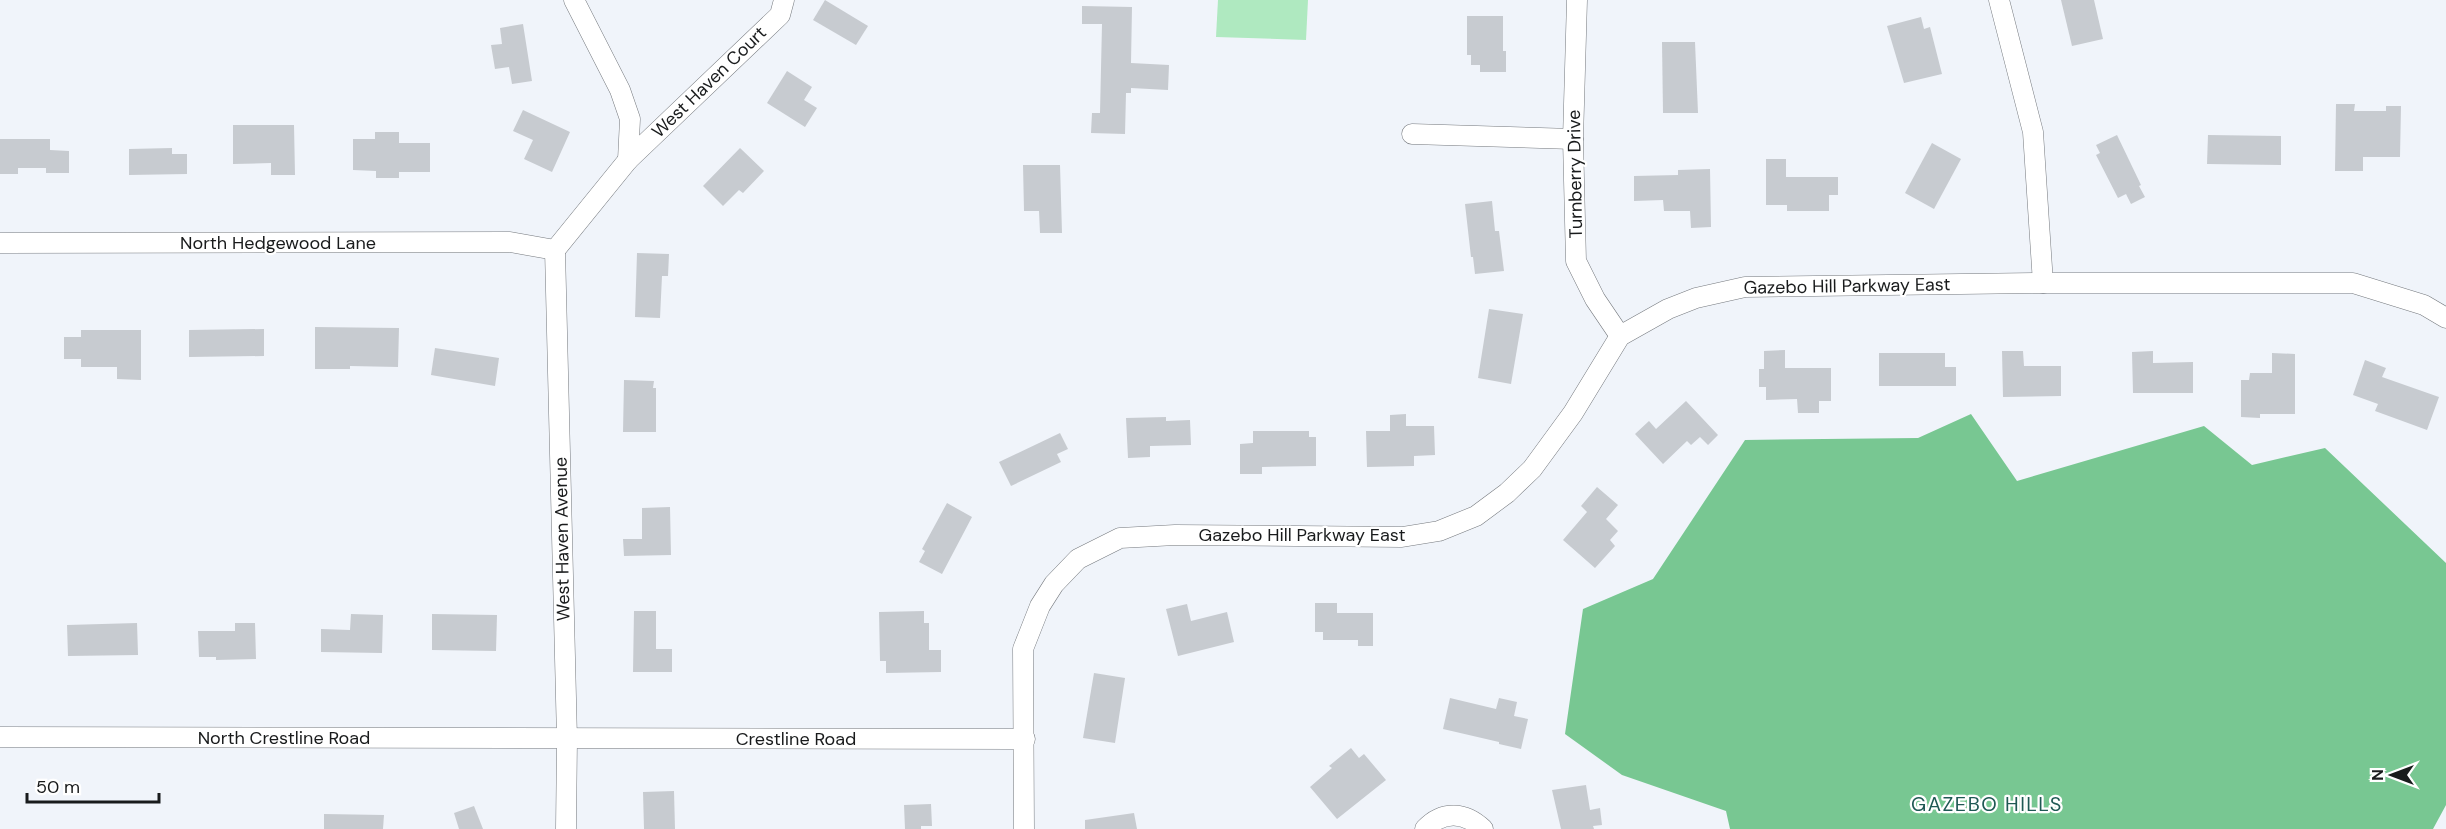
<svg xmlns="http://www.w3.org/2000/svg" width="2446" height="829" font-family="'DM Sans',sans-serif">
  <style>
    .green { fill: #afe9c0 }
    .forest { fill: #78c792 }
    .building { fill: #c7cbd0 }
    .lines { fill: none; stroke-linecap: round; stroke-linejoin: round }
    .minor-casing { stroke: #75797e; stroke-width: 21 }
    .minor { stroke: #fff; stroke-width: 20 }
    .labels { text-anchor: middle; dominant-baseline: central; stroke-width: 4.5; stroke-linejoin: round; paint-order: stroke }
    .street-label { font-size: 18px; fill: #191b1c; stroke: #fff }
    .neighbourhood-label { font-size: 20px; letter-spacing: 1.5px; fill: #1f5954; stroke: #fff }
  </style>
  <rect width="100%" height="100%" fill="#f0f4fa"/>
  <polygon class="green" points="1218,0 1308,0 1306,40 1216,37"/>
  <polygon class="forest" points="1971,414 2017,481 2204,426 2252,465 2325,448 2446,563 2446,805 2433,829 1730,829 1726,811 1622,775 1565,734 1583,609 1653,579 1745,440 1918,438"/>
  <g class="building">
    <polygon points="825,0 868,26 856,45 813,20"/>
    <polygon points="2061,0 2094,0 2103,39 2072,46"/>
    <polygon points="1082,6 1132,7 1131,63 1169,65 1168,90 1131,88 1131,93 1126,93 1125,134 1091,133 1092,113 1100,113 1102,24 1082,24"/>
    <polygon points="1467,16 1503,16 1503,51 1506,51 1506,72 1480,72 1480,65 1471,65 1471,55 1467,55"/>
    <polygon points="1921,17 1924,29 1930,27 1942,74 1904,83 1887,26"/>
    <polygon points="523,24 532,81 512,84 509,67 495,69 491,45 502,44 500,28"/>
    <polygon points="1662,42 1695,42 1698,113 1663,113"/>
    <polygon points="787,71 812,87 804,100 817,108 805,127 767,103"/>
    <polygon points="2336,104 2355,104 2354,111 2386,111 2386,106 2401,106 2400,157 2363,157 2363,171 2335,171"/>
    <polygon points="523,110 570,132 552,172 524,159 533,140 513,131"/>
    <polygon points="233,125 294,125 295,175 271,175 271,163 233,164"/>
    <polygon points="375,132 399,132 399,143 430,143 430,172 399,172 399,178 376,178 376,171 353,170 353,139 375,139"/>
    <polygon points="2117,135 2141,185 2139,186 2145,197 2131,204 2126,194 2118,198 2096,155 2100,153 2096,145"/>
    <polygon points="2208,135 2281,136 2281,165 2207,164"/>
    <polygon points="0,139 50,139 50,150 69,151 69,173 46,173 46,168 18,168 18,174 0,174"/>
    <polygon points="1932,143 1961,159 1934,209 1905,193"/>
    <polygon points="172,148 172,154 187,154 187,174 129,175 129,149"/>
    <polygon points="740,148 764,171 743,193 739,190 723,206 703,186"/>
    <polygon points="1766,159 1786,159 1786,177 1838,177 1838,195 1829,195 1829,211 1787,211 1787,205 1766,205"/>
    <polygon points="1023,165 1060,165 1062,233 1040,233 1039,211 1024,211"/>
    <polygon points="1710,169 1711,227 1691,228 1690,211 1664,211 1663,200 1634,201 1634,176 1678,175 1678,170"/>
    <polygon points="1492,201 1495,231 1499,231 1504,271 1475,274 1473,257 1471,257 1465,204"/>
    <polygon points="637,253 669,254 668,276 662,276 660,318 635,317"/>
    <polygon points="1489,309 1523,314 1511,384 1478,378"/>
    <polygon points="315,327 399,328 398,367 350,366 350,369 315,369"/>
    <polygon points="264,329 264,356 189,357 189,330"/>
    <polygon points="81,330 141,330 141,380 117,379 117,367 81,367 81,359 64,359 64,337 81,337"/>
    <polygon points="435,348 499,358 495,386 431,375"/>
    <polygon points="1785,350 1785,368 1831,368 1831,401 1819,401 1819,413 1798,413 1797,399 1766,400 1766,387 1759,387 1759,369 1764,369 1764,351"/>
    <polygon points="2002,351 2023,351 2024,366 2061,366 2061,396 2003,397"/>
    <polygon points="2153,351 2153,363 2193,362 2193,393 2133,393 2132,352"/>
    <polygon points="1879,353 1945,353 1945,367 1956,367 1956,386 1879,386"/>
    <polygon points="2272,353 2295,354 2295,414 2260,414 2260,418 2241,417 2241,380 2249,380 2250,373 2272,373"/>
    <polygon points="2365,360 2386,368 2382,377 2439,397 2427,430 2375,411 2378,404 2353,395"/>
    <polygon points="624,380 654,381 653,388 656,388 656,432 623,432"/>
    <polygon points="1686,401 1718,435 1708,445 1700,437 1691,445 1687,441 1663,464 1635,434 1649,421 1656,429"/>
    <polygon points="1406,414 1406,426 1434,426 1435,455 1414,456 1414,466 1367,467 1366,431 1390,431 1390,415"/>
    <polygon points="1166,417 1166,421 1190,420 1191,445 1150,446 1150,457 1128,458 1126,418"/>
    <polygon points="1253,431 1309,431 1309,437 1316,437 1316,466 1262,467 1262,474 1240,474 1240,444 1253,443"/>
    <polygon points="1060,433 1068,449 1057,454 1061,462 1011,486 999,462"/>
    <polygon points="1597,487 1618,505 1606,519 1618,531 1610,540 1615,546 1595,568 1563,540 1587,512 1581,506"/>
    <polygon points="947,503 972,517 942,574 919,562 925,551 922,549"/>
    <polygon points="670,507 671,555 624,556 623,539 642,539 642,508"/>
    <polygon points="1315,603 1337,603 1337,613 1373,613 1373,646 1358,646 1358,640 1323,640 1323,632 1315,632"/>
    <polygon points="1187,604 1191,621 1227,612 1234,642 1178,656 1166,609"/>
    <polygon points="634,611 656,611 656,649 672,649 672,672 633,672"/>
    <polygon points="924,611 924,623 929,623 929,650 941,650 941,672 886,673 886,661 880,661 879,612"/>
    <polygon points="351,614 383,615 382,653 321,652 321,629 350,630"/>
    <polygon points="432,614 497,615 496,651 432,650"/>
    <polygon points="137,623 138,655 68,656 67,625"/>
    <polygon points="235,623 255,623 256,659 216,660 216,657 199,657 198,631 235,631"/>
    <polygon points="1094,673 1125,678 1115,743 1083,738"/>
    <polygon points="1450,698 1496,709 1499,698 1517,702 1514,716 1528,719 1521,749 1499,744 1499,742 1443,729"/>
    <polygon points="1351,748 1359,758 1364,754 1386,780 1337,819 1310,787 1332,768 1329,766"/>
    <polygon points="1586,785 1590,810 1600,808 1602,825 1593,826 1594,829 1561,829 1552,790"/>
    <polygon points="674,791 675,829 644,829 643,792"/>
    <polygon points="931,804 932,826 921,826 921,829 905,829 904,805"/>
    <polygon points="474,806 483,829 459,829 454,813"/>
    <polygon points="1134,813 1137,829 1085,829 1085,820"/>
    <polygon points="324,814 384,815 383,829 324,829"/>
  </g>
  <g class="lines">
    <g class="minor-casing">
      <g id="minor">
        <polyline points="574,0 620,90 630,119 628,160 780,15 784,0"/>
        <polyline points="1577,0 1573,139 1576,261 1595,299 1620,336"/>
        <polyline points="1999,0 2033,132 2043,283"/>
        <polyline points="1412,134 1573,139"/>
        <polyline points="0,243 510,242 555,250"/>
        <polyline points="555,250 567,739 566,829"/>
        <polyline points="555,250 628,160"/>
        <polyline points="0,737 1025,739"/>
        <polyline points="1024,829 1023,649 1040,606 1054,584 1078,559 1120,538 1175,535 1402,537 1439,531 1476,516 1507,493 1532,469 1573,413 1620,336 1668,309 1696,298 1745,287 2043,283 2353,283 2424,305 2446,318"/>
        <path d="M1425 829C1443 810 1465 812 1483 829"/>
      </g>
    </g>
    <use href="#minor" class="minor"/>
  </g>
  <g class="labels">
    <g class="street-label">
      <text transform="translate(709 82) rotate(-44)">West Haven Court</text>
      <text transform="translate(1575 174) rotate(-91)">Turnberry Drive</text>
      <text x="278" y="243">North Hedgewood Lane</text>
      <text transform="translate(1847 286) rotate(-1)">Gazebo Hill Parkway East</text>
      <text x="1302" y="535">Gazebo Hill Parkway East</text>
      <text transform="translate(562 539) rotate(-91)">West Haven Avenue</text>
      <text x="284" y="738">North Crestline Road</text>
      <text x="796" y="739">Crestline Road</text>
    </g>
    <g class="neighbourhood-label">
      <text x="1987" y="804">GAZEBO HILLS</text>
    </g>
  </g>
  <g transform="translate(2392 775) rotate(270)" stroke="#ffffff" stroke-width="4.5" paint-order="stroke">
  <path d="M0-4.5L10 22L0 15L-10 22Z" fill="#191b1c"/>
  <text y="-9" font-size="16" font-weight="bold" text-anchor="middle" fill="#191b1c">N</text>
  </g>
  <path d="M27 793v9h132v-9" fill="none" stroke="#191b1c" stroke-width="3"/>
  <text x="36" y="793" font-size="18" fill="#191b1c" stroke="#ffffff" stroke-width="4.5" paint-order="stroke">50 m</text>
</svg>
